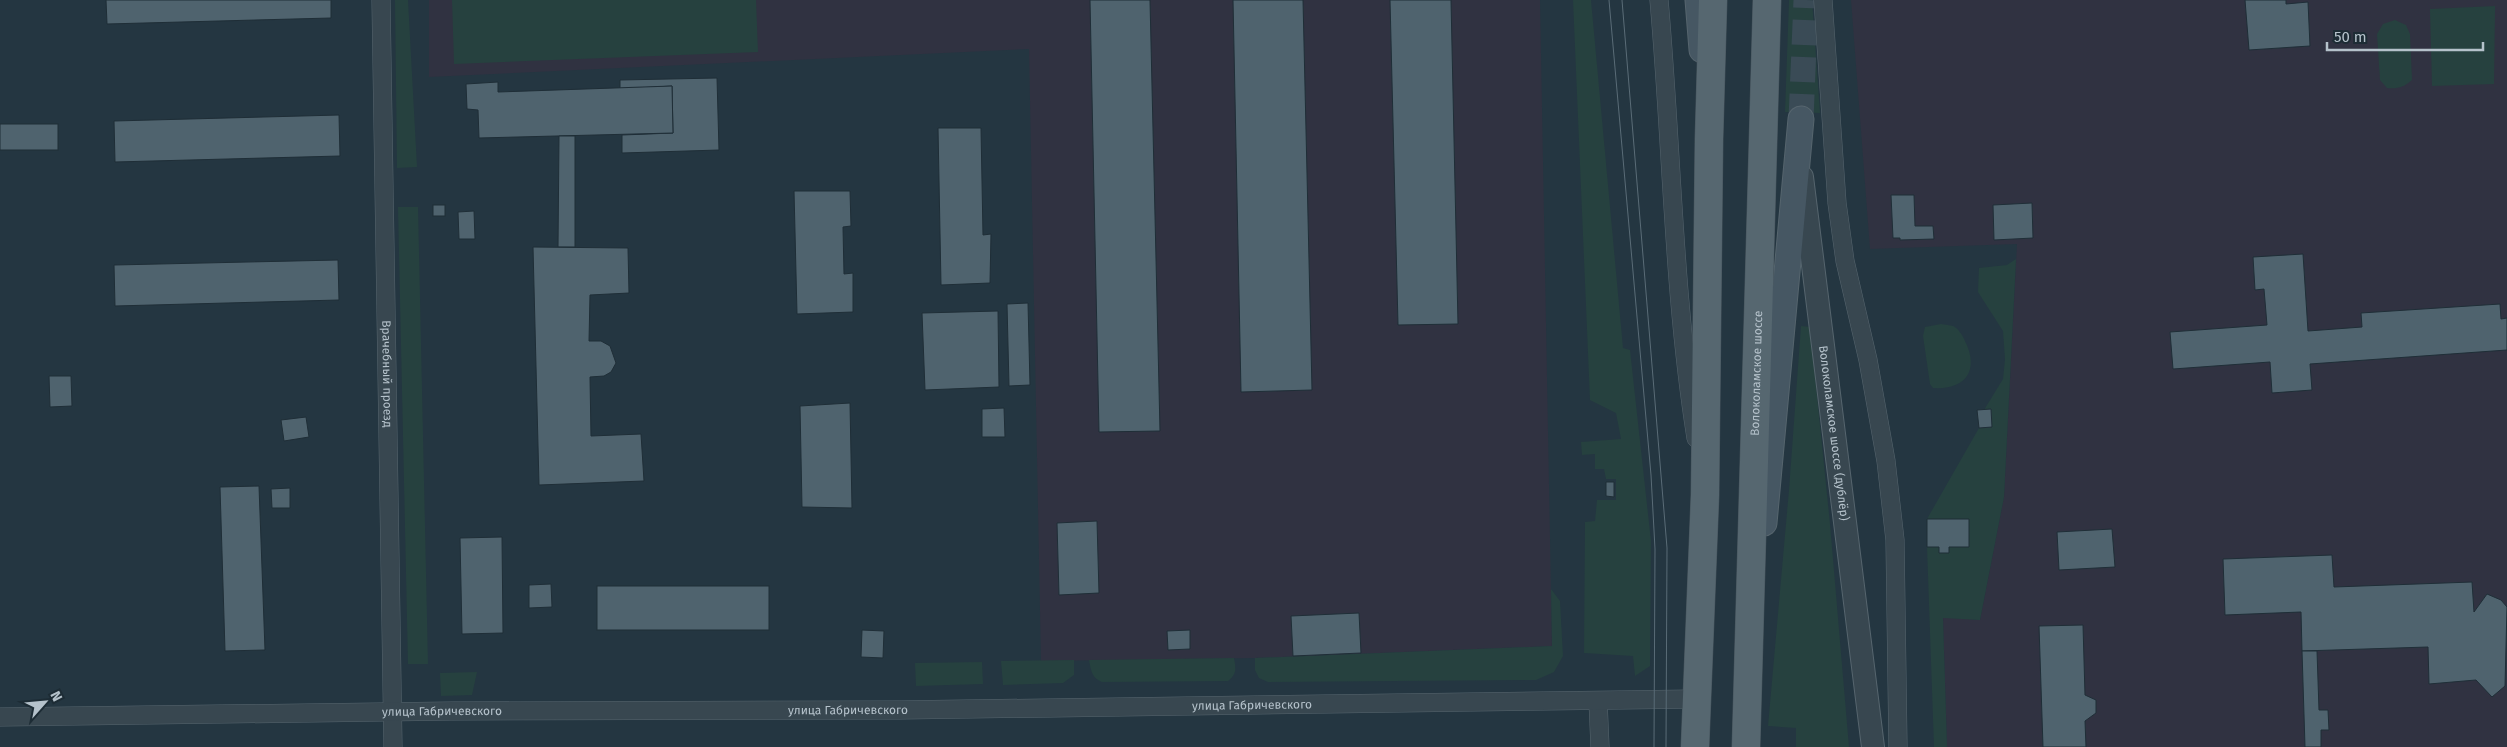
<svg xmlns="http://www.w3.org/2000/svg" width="2507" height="747" font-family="'Fira Sans',sans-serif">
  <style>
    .medical { fill: #303241 }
    .green { fill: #26413f }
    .building { fill: #4f636e; stroke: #1f2e37 }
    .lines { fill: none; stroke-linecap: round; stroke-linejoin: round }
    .secondary-tunnel { stroke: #3a4b56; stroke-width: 25; stroke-dasharray: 25 12; stroke-linecap: butt }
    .minor-casing { stroke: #56656e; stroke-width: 19 }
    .tertiary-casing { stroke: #56656e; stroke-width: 24 }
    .secondary-casing { stroke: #56656e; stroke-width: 27 }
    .primary-casing { stroke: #45535c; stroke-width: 29 }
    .minor { stroke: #384750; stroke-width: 18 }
    .tertiary { stroke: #384750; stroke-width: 22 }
    .secondary { stroke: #465763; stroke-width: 25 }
    .primary { stroke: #566770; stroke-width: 28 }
    .tram { stroke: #5a6c77; stroke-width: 1 }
    .labels { text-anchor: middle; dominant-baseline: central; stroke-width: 4; stroke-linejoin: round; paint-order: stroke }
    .street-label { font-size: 12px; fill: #b5c2cb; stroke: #1d2c35 }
  </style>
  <rect width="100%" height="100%" fill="#243641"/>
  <g class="medical">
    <polygon points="429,0 1540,0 1552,646 1255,658 1041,661 1029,49 429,77"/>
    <polygon points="1851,0 2507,0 2507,747 1947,747 1943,617 1980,620 2004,497 2017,244 1870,249"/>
  </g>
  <g class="green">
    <polygon points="395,0 408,0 417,167 397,168"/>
    <polygon points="452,0 756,0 758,52 454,64"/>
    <polygon points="1573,0 1591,0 1623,348 1630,350 1651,541 1650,666 1635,676 1633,656 1584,653 1585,522 1595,521 1597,500 1616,500 1616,479 1606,479 1604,469 1595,469 1595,454 1582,455 1581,442 1621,439 1616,413 1590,400"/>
    <polygon points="1789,0 1812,0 1820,113 1785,112"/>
    <polygon points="2495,6 2494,84 2432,86 2430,9"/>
    <path d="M2395 20 2406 25 2410 34 2412 80C2404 87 2398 89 2387 88L2380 80 2377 34 2383 24Z"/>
    <polygon points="398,207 418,207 428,664 408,664"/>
    <polygon points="2016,259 2004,497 1980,620 1943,618 1947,747 1934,747 1927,547 1939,547 1940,553 1949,553 1949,547 1969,547 1969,519 1927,519 1979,428 1992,427 1991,409 1984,410 2003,379 2005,359 2003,331 1978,292 1979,268 2007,265"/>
    <path d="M1941 324C1945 325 1950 325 1953 326 1958 328 1963 336 1965 341 1980 371 1965 390 1933 388L1930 384 1923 336 1925 327Z"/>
    <polygon points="1801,326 1810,327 1830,524 1849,747 1796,747 1796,728 1768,726 1789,490"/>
    <polygon points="1551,589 1560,601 1563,656 1554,672 1536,680 1268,682 1259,678 1255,670 1255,658 1552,646"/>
    <path d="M1234 658C1236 669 1237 674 1228 681L1102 682C1092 678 1091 671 1089 660Z"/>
    <polygon points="1074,660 1074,675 1063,683 1003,685 1001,661"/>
    <polygon points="982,662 983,684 916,686 915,663"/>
    <polygon points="477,672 472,695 441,696 440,673"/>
  </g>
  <g class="building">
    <polygon points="106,0 331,0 331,18 107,24"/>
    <polygon points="1090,0 1150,0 1160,431 1099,432"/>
    <polygon points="1233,0 1303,0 1312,390 1241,392"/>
    <polygon points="1390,0 1451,0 1458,324 1398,325"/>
    <polygon points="2245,0 2286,0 2286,4 2308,2 2310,46 2249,50"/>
    <polygon points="717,78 719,150 622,153 622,135 673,133 672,86 620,89 620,80"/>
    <polygon points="498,82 498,92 672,86 673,133 479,138 478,110 467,109 466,84"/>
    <polygon points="339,115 340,156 115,162 114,121"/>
    <rect x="0" y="124" width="58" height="26"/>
    <polygon points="938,128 981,128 983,235 991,234 990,283 941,285"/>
    <polygon points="559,136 575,136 575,247 558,247"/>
    <polygon points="794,191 850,191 851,226 843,227 844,274 853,273 853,312 797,314"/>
    <polygon points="1891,195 1914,195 1915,226 1933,226 1934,239 1900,240 1900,238 1893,238"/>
    <polygon points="2032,203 2033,238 1994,240 1993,205"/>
    <rect x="433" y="205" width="12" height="11"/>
    <polygon points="474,211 475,239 459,239 458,212"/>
    <polygon points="533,247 628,248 629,293 590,295 589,341 601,341 610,346 616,363 611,372 604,376 590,377 591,436 641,434 644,481 539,485"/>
    <polygon points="2303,254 2308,331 2362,327 2361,313 2500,304 2501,319 2507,318 2507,350 2310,364 2312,390 2272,393 2270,362 2173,369 2170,332 2267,325 2264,289 2255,290 2253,257"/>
    <polygon points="338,260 339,300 115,306 114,265"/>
    <polygon points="1028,303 1030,385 1009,386 1007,304"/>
    <polygon points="998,311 999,387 925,390 922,313"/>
    <polygon points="49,376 71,376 72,406 50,407"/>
    <polygon points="850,403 852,508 802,507 800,406"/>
    <polygon points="1004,408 1005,437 982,437 982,409"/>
    <polygon points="1991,409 1992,427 1979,428 1977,410"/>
    <polygon points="306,417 309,437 284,441 281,420"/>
    <polygon points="1606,482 1614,482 1614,497 1606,496"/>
    <polygon points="259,486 265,650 225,651 220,487"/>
    <polygon points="290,488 290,508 272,508 271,489"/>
    <polygon points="1927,519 1969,519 1969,547 1949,547 1949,553 1939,553 1939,547 1927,547"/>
    <polygon points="1097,521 1099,593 1059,595 1057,523"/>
    <polygon points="2112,529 2115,567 2059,570 2057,532"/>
    <polygon points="502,537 503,633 462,634 460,538"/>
    <polygon points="2332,555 2334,587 2472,582 2474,612 2487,594 2501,600 2507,607 2505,686 2492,697 2476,680 2429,684 2428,647 2302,651 2301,612 2225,615 2223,559"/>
    <polygon points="551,584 552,607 529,608 529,585"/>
    <rect x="597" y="586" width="172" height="44"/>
    <polygon points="1359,613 1361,653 1293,656 1291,616"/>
    <polygon points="2083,625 2085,695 2096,700 2096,713 2085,721 2086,747 2043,747 2039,626"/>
    <polygon points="862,630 884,631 883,658 861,657"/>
    <polygon points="1190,630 1190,649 1168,650 1167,631"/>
    <polygon points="2302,651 2317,651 2319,710 2328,710 2329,730 2321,730 2321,747 2305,747"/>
  </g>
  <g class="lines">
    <polyline class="secondary-tunnel" points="1801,119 1806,0"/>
    <g class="minor-casing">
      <g id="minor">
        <path id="s1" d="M381 0 393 747"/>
        <path d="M1659 0C1672 146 1673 293 1696 438"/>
        <polyline points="1823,0 1837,203 1845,261 1868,360 1886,461 1895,540 1898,747"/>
        <polyline points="1598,701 1600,747"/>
        <path id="s2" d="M0 717 452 711 899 710 1695 699"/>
      </g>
    </g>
    <g class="tertiary-casing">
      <g id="tertiary">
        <path id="s3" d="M1802 177 1873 747"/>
      </g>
    </g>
    <g class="secondary-casing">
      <g id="secondary">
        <polyline points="1698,0 1702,50"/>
        <polyline points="1764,523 1801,119"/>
      </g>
    </g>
    <g class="primary-casing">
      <g id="primary">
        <polyline points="1695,747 1705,495 1709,139 1713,0"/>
        <path id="s4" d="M1746 747 1767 0"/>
      </g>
    </g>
    <use href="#minor" class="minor"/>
    <use href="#tertiary" class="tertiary"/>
    <use href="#secondary" class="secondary"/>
    <use href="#primary" class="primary"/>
    <g class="tram">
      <polyline points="1609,0 1651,475 1655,549 1654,747"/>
      <polyline points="1622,0 1667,548 1666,747"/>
    </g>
  </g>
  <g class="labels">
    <g class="street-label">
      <text stroke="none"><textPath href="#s1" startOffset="374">Врачебный проезд</textPath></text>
      <text stroke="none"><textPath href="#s4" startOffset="374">Волоколамское шоссе</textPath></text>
      <text stroke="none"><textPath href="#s3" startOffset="258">Волоколамское шоссе (дублёр)</textPath></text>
      <text stroke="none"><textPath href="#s2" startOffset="1252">улица Габричевского</textPath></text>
      <text stroke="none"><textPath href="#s2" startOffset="848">улица Габричевского</textPath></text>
      <text stroke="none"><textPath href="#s2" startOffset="442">улица Габричевского</textPath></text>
    </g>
  </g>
  <g transform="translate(45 702) rotate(63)" stroke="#1d2c35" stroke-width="4" paint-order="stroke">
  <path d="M0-4L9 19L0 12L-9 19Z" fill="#b5c2cb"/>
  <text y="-8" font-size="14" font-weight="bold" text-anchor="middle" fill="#b5c2cb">N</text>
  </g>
  <path d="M2327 42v8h156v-8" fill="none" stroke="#b5c2cb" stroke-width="2.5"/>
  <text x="2334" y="42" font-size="15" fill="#b5c2cb" stroke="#1d2c35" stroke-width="4" paint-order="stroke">50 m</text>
</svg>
